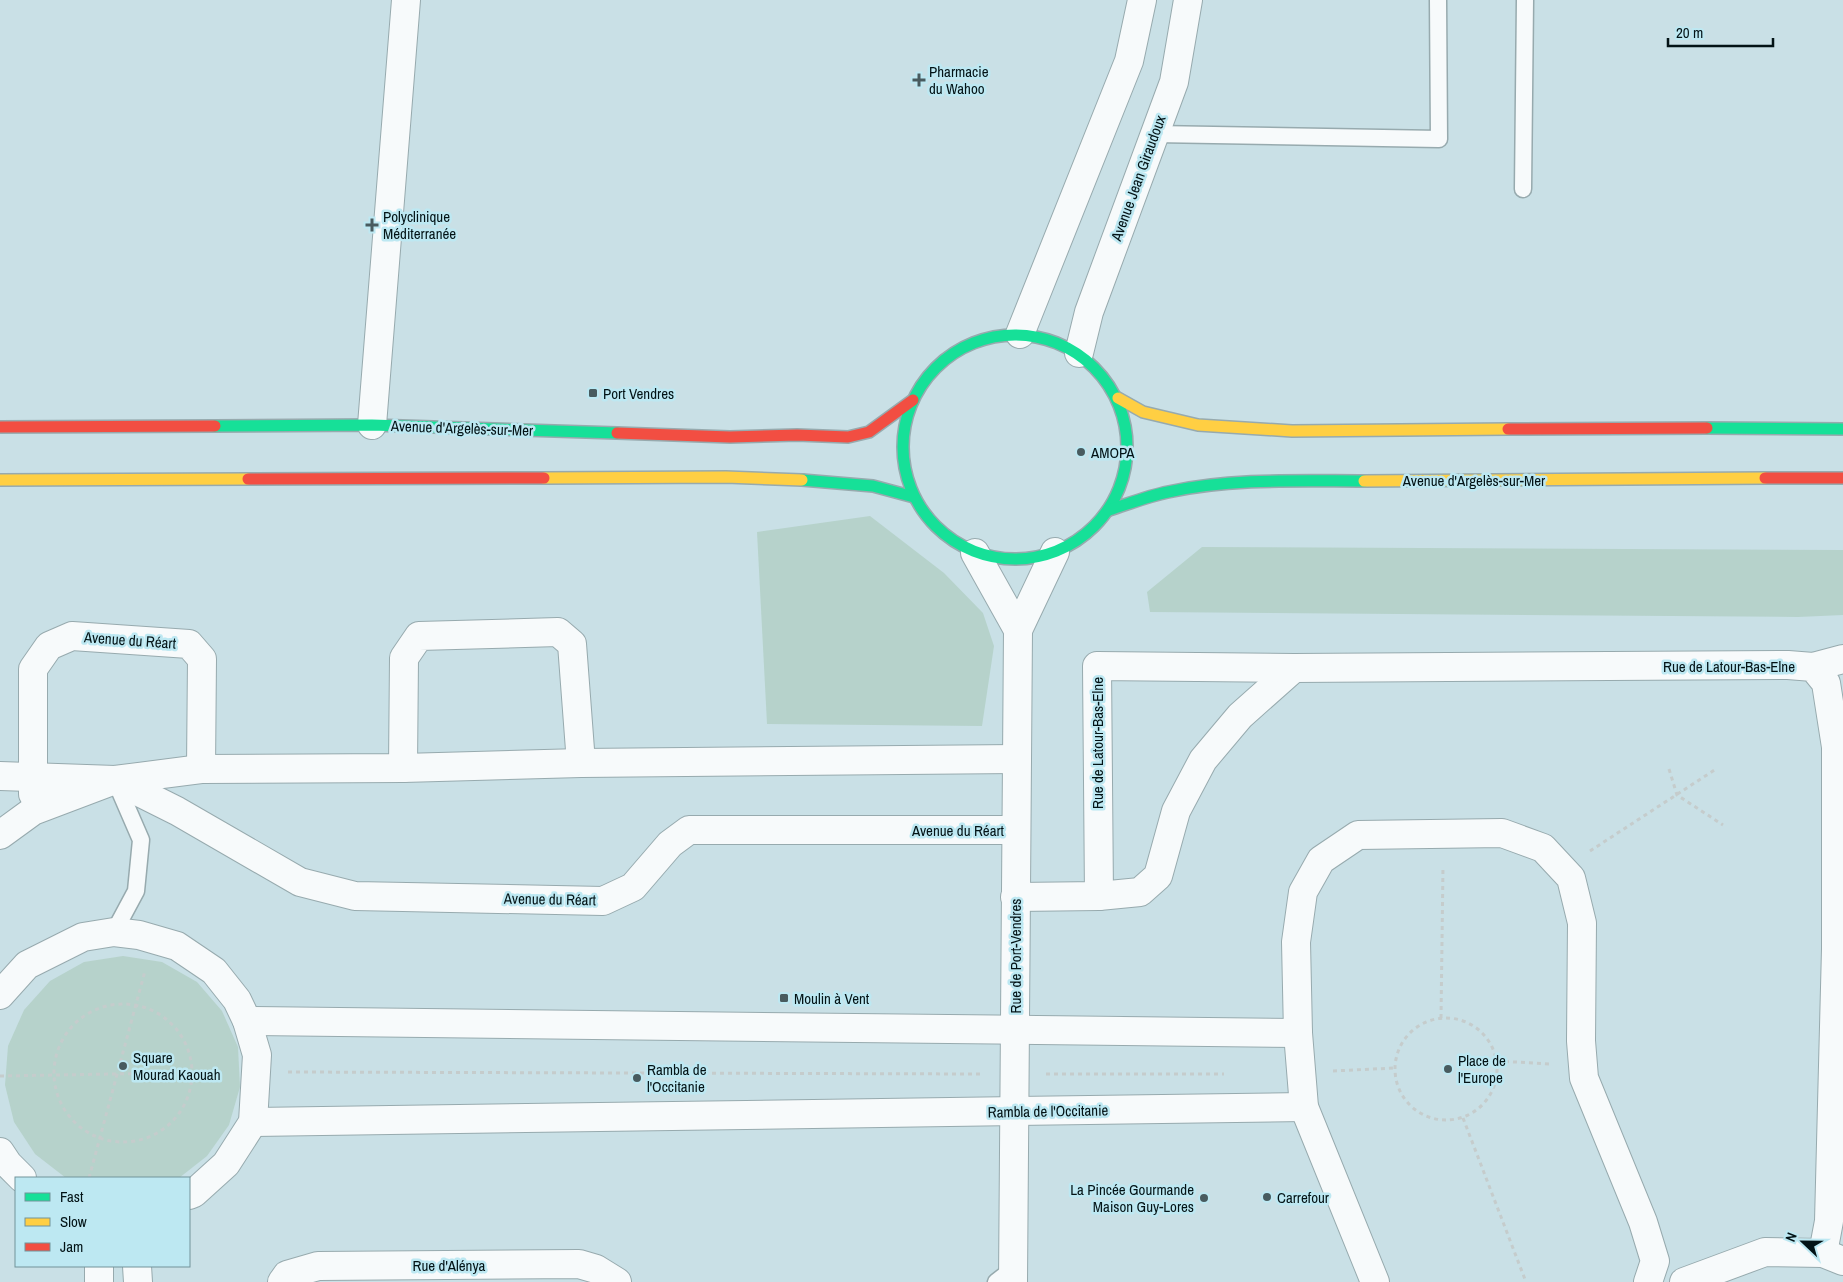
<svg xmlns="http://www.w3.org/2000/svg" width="1843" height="1282" font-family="'Archivo Narrow',sans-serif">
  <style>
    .green { fill: #b6d2cb }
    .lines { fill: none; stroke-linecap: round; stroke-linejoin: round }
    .lane-casing { stroke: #97aaae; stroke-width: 19 }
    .street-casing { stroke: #97aaae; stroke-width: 30 }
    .fast-casing { stroke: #97aaae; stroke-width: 14 }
    .slow-casing { stroke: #97aaae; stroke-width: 14 }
    .jam-casing { stroke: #97aaae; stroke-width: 14 }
    .path { stroke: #c5cccc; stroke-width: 3; stroke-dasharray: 4 4; stroke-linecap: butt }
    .lane { stroke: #f7fafb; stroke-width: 16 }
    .street { stroke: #f7fafb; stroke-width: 28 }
    .fast { stroke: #16e098; stroke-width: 11 }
    .slow { stroke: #ffcf43; stroke-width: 11 }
    .jam { stroke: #f24e42; stroke-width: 11 }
    .poi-dot { fill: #485b5f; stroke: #bde8f2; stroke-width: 2 }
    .labels { text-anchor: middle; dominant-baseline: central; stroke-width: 5; stroke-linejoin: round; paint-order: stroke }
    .poi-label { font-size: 15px; fill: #031316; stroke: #bde8f2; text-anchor: start }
    .street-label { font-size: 15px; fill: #031316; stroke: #bde8f2 }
  </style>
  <rect width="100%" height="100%" fill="#c9e0e6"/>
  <g class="green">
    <polygon points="870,516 944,573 983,613 994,646 982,726 767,724 757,532"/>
    <polygon points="1202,547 1843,550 1843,615 1798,617 1150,612 1147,592"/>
    <polygon points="123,956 162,962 197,982 222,1011 238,1047 240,1087 229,1125 207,1156 179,1178 66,1178 35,1154 14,1122 5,1085 8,1046 24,1010 50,981 84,962"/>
  </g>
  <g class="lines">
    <g class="lane-casing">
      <g id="lane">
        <polyline points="1155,134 1439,139 1438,0"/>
        <polyline points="1523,189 1525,0"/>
        <polyline points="114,932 136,891 141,840 115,780"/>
        <polyline points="996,1282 1013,1269"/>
      </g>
    </g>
    <g class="street-casing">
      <g id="street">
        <polyline points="1020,334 1129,61 1142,0"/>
        <polyline points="1079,353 1089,312 1174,82 1188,0"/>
        <polyline points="372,425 406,0"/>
        <polyline points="975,553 1018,630"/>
        <polyline points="1813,667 1843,659"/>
        <polyline points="403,768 404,658 419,636 558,632 572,644 581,763"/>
        <polyline points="0,776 115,780 201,769 403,768 581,763 1017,759"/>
        <polyline points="33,794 33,669 49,646 72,636 189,644 202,659 201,769"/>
        <polyline points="0,835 33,811 115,780 177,811 300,882 355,896 603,901 633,887 670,844 689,830 1016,830"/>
        <polyline points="1099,896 1140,892 1158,876 1176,811 1203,760 1240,716 1294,668"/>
        <polyline points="1015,897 1099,896 1097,666 1294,668 1788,665 1813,667 1826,683 1836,747 1836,949 1829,1221 1823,1253"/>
        <polyline points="0,995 27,965 83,937 114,932 139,935 177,946 214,971 237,1000 247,1021 257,1055 253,1122 226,1164 194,1193 189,1195"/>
        <polyline points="247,1021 1298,1033"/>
        <polyline points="253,1122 1304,1107"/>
        <polyline points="0,1152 8,1164 22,1178"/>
        <polyline points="99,1266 99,1282"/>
        <polyline points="137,1266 138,1282"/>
        <polyline points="282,1282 287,1275 318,1266 579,1264 596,1269 617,1282"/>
        <polyline points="1013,1282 1018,630 1055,552"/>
        <polyline points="1375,1282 1304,1107 1298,1033 1296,942 1303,892 1321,860 1358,835 1502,833 1543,848 1571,878 1582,923 1581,1041 1584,1078 1643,1222 1655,1261 1648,1282"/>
        <polyline points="1684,1282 1765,1252 1823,1253 1843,1261"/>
      </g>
    </g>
    <g class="fast-casing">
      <g id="fast">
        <circle cx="1015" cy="447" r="112"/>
        <polyline points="215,426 372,425 617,433"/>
        <polyline points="1707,428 1843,429"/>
        <polyline points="802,480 873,486 914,497"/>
        <path d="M1109 510C1128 504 1148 496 1168 492 1232 478 1299 481 1364 481"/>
      </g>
    </g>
    <g class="slow-casing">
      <g id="slow">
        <polyline points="1118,398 1143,412 1198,425 1292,431 1508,429"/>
        <polyline points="544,478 726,477 802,480"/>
        <polyline points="0,480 248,479"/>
        <polyline points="1364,481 1765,478"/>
      </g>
    </g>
    <g class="jam-casing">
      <g id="jam">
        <polyline points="0,427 215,426"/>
        <polyline points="1508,429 1707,428"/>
        <polyline points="617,433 730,437 797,435 848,437 869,432 913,400"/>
        <polyline points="1765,478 1843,478"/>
        <polyline points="248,479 544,478"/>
      </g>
    </g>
    <g class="path">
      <polyline points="1669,769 1677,795 1723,825"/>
      <polyline points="1590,851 1716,769"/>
      <circle cx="123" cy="1073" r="69"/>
      <circle cx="1446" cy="1069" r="51"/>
      <polyline points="1441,1018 1443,866"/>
      <polyline points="1497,1061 1551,1064"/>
      <polyline points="1333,1071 1394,1068"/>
      <polyline points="288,1072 982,1074"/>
      <polyline points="1046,1074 1224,1074"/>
      <polyline points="0,1076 224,1072"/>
      <polyline points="1463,1118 1526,1282"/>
      <polyline points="89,1178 145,971"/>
    </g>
    <use href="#lane" class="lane"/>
    <use href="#street" class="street"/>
    <use href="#fast" class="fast"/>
    <use href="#slow" class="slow"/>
    <use href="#jam" class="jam"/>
  </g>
  <g class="poi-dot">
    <path d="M916.5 72.5h5v5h5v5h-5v5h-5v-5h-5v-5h5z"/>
    <path d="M369.5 217.5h5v5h5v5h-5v5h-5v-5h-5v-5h5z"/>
    <rect x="588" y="388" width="10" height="10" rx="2.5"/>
    <circle cx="1081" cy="452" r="5"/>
    <rect x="779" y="993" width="10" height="10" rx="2.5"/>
    <circle cx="123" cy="1066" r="5"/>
    <circle cx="1448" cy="1069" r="5"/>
    <circle cx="637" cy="1078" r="5"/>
    <circle cx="1267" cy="1197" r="5"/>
    <circle cx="1204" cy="1198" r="5"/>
  </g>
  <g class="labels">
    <g class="poi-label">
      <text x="929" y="71">Pharmacie<tspan x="929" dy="17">du Wahoo</tspan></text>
      <text x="383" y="216">Polyclinique<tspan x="383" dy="17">Méditerranée</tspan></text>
      <text x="603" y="393">Port Vendres</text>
      <text x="1091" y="452">AMOPA</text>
      <text x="794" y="998">Moulin à Vent</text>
      <text x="133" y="1057">Square<tspan x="133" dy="17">Mourad Kaouah</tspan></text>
      <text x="1458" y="1060">Place de<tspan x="1458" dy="17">l'Europe</tspan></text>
      <text x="647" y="1069">Rambla de<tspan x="647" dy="17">l'Occitanie</tspan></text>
      <text x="1194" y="1189" text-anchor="end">La Pincée Gourmande<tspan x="1194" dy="17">Maison Guy-Lores</tspan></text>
      <text x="1277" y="1197">Carrefour</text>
    </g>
    <g class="street-label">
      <text transform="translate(1138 178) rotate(-70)">Avenue Jean Giraudoux</text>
      <text transform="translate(462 428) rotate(2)">Avenue d'Argelès-sur-Mer</text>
      <text x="1474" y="480">Avenue d'Argelès-sur-Mer</text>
      <text transform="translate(130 640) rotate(4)">Avenue du Réart</text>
      <text x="1729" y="666">Rue de Latour-Bas-Elne</text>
      <text transform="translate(1097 743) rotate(-90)">Rue de Latour-Bas-Elne</text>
      <text x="958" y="830">Avenue du Réart</text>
      <text transform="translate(550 899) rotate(1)">Avenue du Réart</text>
      <text transform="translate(1015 956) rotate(-90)">Rue de Port-Vendres</text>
      <text transform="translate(1048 1111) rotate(-1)">Rambla de l'Occitanie</text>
      <text x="449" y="1265">Rue d'Alénya</text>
    </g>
  </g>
  <rect x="15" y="1177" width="175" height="90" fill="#bde8f2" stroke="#73939a"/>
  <rect x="25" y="1193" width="25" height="8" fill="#16e098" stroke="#73939a"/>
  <text x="60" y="1202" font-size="15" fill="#031316">Fast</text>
  <rect x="25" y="1218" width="25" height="8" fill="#ffcf43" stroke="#73939a"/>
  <text x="60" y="1227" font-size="15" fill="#031316">Slow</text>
  <rect x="25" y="1243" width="25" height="8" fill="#f24e42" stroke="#73939a"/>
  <text x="60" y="1252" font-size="15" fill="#031316">Jam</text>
  <g transform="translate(1803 1242) rotate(292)" stroke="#bde8f2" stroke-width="4" paint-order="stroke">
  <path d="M0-4L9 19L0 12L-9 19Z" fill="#031316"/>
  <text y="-8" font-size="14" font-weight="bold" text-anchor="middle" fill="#031316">N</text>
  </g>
  <path d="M1668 38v8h105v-8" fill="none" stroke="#031316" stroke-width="2.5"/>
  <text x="1676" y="38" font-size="15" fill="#031316" stroke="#bde8f2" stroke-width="4" paint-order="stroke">20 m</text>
</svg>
